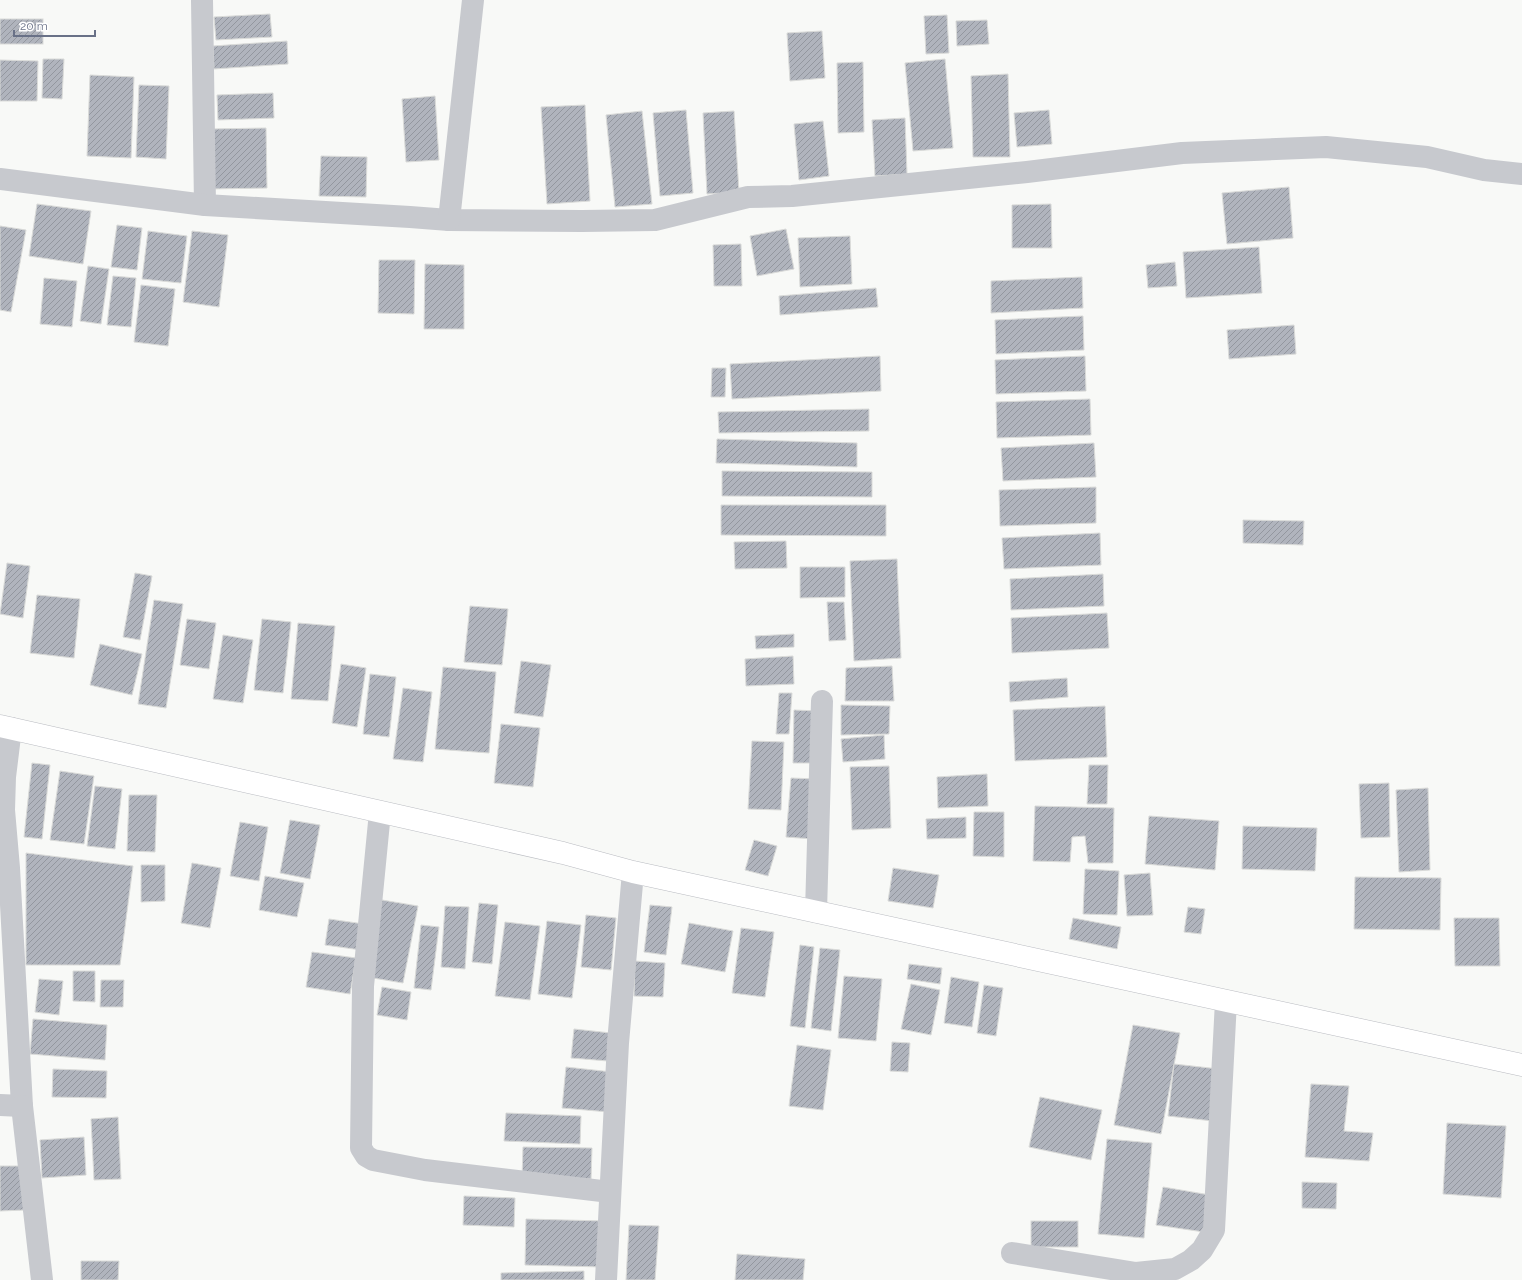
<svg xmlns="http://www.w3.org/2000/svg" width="1522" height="1280" font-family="Raleway,sans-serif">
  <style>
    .building { fill: url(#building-hatch); stroke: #dadbd9 }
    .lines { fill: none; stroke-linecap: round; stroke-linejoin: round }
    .secondary-casing { stroke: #babcc2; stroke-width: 23 }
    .street { stroke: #c7c9ce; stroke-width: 22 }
    .secondary { stroke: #fff; stroke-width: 22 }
  </style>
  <defs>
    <pattern id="building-hatch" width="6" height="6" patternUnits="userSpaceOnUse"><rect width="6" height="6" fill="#b0b4bd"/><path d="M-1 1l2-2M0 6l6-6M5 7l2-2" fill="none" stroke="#93979f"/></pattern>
  </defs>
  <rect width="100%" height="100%" fill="#f8f9f7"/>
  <g class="building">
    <polygon points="270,14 272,37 216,40 214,17"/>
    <polygon points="947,15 949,53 926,54 924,16"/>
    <rect x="0" y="19" width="43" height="25"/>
    <polygon points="987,20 989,44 957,46 956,21"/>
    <polygon points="822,31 825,78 790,81 787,33"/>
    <polygon points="287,41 288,64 214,69 213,46"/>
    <polygon points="43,59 64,59 62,99 42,98"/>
    <polygon points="945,59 953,148 913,151 905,63"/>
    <polygon points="0,60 38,61 37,101 0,101"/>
    <polygon points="863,62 864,132 838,133 837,63"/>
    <polygon points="1008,74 1010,157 973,157 971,76"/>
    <polygon points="90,75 134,77 131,158 87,156"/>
    <polygon points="139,85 169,86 166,159 136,157"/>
    <polygon points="273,93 274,118 218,120 217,95"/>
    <polygon points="435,96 439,160 406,162 402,99"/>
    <polygon points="585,105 590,201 547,204 541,107"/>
    <polygon points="686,110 693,193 660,196 653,113"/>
    <polygon points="1049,110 1052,144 1017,147 1014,113"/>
    <polygon points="642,111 652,204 615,207 606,115"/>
    <polygon points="734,111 739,192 707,194 703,113"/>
    <polygon points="905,118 907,174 875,176 872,120"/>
    <polygon points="823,121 829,176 799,180 794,124"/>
    <polygon points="266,128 267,188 211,189 209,129"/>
    <polygon points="321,156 367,157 366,197 319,196"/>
    <polygon points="1289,187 1293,238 1227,244 1222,193"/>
    <polygon points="37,204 91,211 83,264 29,256"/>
    <polygon points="1051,204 1052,248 1012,248 1012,205"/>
    <polygon points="117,225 142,228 137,270 111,267"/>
    <polygon points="0,226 26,230 11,312 0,310"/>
    <polygon points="786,229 794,269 757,276 750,236"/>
    <polygon points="148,231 187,236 181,283 142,279"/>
    <polygon points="192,231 228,235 219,307 183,302"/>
    <polygon points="850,236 852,284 800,287 798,238"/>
    <polygon points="741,244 742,286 714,286 713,245"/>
    <polygon points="1259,247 1262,293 1186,298 1183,252"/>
    <polygon points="379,260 415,260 414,314 378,313"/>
    <polygon points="1175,262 1177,286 1148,288 1146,265"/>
    <polygon points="425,264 464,265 464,329 424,329"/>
    <polygon points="88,266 109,269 101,324 80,321"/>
    <polygon points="113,276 136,278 131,327 107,325"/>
    <polygon points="1082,277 1083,308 991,313 991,281"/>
    <polygon points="44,278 77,281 72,327 40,324"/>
    <polygon points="141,285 175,289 168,346 134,342"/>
    <polygon points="876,288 878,307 780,315 779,296"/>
    <polygon points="1083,316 1084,350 996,354 995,320"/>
    <polygon points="1294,325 1296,354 1229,359 1227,330"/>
    <polygon points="880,356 881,391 732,399 730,364"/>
    <polygon points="1085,356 1086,391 996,394 995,360"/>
    <polygon points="712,368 726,368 725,397 711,397"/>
    <polygon points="1090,399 1091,435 997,438 996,402"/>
    <polygon points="869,409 869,431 719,433 718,412"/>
    <polygon points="717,439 857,443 857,467 716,463"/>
    <polygon points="1094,443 1096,477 1003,481 1001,448"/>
    <polygon points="722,471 872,472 872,497 722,496"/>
    <polygon points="1096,487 1096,523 1000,526 999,490"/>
    <polygon points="721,505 886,505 886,536 721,535"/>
    <polygon points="1243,520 1304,521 1303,545 1243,543"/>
    <polygon points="1100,533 1101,565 1004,569 1002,538"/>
    <polygon points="786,541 787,568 735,569 734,542"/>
    <polygon points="897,559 901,658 854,661 850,561"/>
    <polygon points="7,563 30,566 23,618 0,614"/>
    <polygon points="800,567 845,567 845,597 800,598"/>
    <polygon points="135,573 152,576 140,640 123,637"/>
    <polygon points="1103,574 1104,606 1011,610 1010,579"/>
    <polygon points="37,595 80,599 74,658 30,653"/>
    <polygon points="154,600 183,604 166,708 138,704"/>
    <polygon points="827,602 844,602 846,640 829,641"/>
    <polygon points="470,606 508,609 502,665 464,662"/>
    <polygon points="1107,613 1109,648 1012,653 1011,618"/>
    <polygon points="187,619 216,623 209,669 180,665"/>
    <polygon points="262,619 291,622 283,693 254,690"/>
    <polygon points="298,623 335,626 328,701 291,699"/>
    <polygon points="794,634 794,647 756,649 755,636"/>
    <polygon points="223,635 253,640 243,703 213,699"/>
    <polygon points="100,644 142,654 132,695 90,685"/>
    <polygon points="793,656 794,684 746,686 745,659"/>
    <polygon points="521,661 551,665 543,717 514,713"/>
    <polygon points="341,664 366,668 357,727 332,723"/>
    <polygon points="892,666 894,701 845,701 846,668"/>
    <polygon points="443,667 496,672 489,753 435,749"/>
    <polygon points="370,674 396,677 389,737 363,734"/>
    <polygon points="1067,678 1068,697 1010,702 1009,682"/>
    <polygon points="403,688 432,692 423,762 393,759"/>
    <polygon points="779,693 792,693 789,734 776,734"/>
    <polygon points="841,705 890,706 889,734 841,735"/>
    <polygon points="1105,706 1107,757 1015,761 1013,710"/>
    <polygon points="794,710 819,711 817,763 793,763"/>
    <polygon points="501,724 540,728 533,787 494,783"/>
    <polygon points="884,735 885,759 843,762 841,739"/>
    <polygon points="752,741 784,742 781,810 748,809"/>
    <polygon points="32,763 50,765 42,839 24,837"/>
    <polygon points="1089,765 1108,765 1107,804 1087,804"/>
    <polygon points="889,766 891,828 852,830 850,767"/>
    <polygon points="60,771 94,776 84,844 50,840"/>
    <polygon points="987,774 988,806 938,808 937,777"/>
    <polygon points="791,778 817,779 813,839 786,837"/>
    <polygon points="1389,783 1390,837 1361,838 1359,784"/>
    <polygon points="95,786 122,789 115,849 87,846"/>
    <polygon points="1428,788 1430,870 1399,872 1396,790"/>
    <polygon points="129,795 157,795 155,852 127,851"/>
    <polygon points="1035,806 1114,808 1113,863 1088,863 1085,836 1072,837 1070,862 1033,861"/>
    <polygon points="974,812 1004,812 1004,857 973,856"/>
    <polygon points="1149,816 1219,821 1215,870 1145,864"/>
    <polygon points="966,817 966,838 927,839 926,819"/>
    <polygon points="290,820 320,825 310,879 280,873"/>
    <polygon points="240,822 268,827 259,881 230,876"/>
    <polygon points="1243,826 1317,828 1315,871 1242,869"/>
    <polygon points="754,840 777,846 768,876 745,870"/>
    <polygon points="26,853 133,866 120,965 26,965"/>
    <polygon points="192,863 221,868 210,928 181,923"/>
    <polygon points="141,865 165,865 165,901 141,902"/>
    <polygon points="893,868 939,875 933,908 888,901"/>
    <polygon points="1085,869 1119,871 1117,915 1083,914"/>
    <polygon points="1150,873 1153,915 1127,916 1124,875"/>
    <polygon points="265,876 304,883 297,917 259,910"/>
    <polygon points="1355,877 1441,878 1440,930 1354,929"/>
    <polygon points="382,900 418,906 403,983 367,977"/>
    <polygon points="479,903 498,905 492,964 472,962"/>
    <polygon points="650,905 672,907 666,955 644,952"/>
    <polygon points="445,906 469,907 465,969 441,967"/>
    <polygon points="1188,907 1205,909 1201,934 1184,932"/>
    <polygon points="586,915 616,918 611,970 581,967"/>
    <polygon points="1073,918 1121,927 1117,949 1069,939"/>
    <polygon points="1454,918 1499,918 1500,966 1455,966"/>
    <polygon points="329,919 364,924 361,950 325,945"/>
    <polygon points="547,921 581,925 572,998 538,994"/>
    <polygon points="505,922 540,926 530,1000 495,996"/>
    <polygon points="689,923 733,931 725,972 681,964"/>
    <polygon points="421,925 439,927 431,990 414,988"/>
    <polygon points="741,928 774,932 765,997 732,993"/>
    <polygon points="800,945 814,947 805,1028 790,1026"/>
    <polygon points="820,948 840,950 831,1031 811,1028"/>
    <polygon points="312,952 356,958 350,994 306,987"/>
    <polygon points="635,961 665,963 663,997 634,996"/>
    <polygon points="909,964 942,968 940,984 907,979"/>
    <polygon points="73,971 95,971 95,1002 73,1001"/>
    <polygon points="844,976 882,979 876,1041 838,1038"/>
    <polygon points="951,977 979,982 972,1027 944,1023"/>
    <polygon points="39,979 63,981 59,1015 35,1012"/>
    <polygon points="101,980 124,980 123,1007 100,1007"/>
    <polygon points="911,984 940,990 931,1035 901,1029"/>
    <polygon points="984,985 1003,988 996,1036 977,1033"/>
    <polygon points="382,987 411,992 407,1020 377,1015"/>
    <polygon points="33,1019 107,1025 105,1060 30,1054"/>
    <polygon points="1133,1025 1180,1033 1161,1134 1114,1125"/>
    <polygon points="574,1029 611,1033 608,1061 571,1058"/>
    <polygon points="892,1042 910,1043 908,1072 890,1071"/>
    <polygon points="797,1045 831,1050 823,1110 789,1106"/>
    <polygon points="1174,1064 1219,1069 1213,1121 1168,1116"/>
    <polygon points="566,1067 612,1072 609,1112 562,1108"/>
    <polygon points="53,1069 107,1071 106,1098 52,1097"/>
    <polygon points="1311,1084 1349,1086 1344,1131 1373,1133 1369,1161 1305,1157"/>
    <polygon points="1040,1097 1102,1110 1091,1160 1029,1147"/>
    <polygon points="506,1113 581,1116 580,1144 504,1141"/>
    <polygon points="118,1117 121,1179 94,1180 91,1119"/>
    <polygon points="1447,1123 1506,1126 1501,1198 1443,1194"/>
    <polygon points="84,1137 86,1175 42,1178 40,1140"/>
    <polygon points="1107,1139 1152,1143 1144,1238 1098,1234"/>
    <polygon points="523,1147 592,1148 591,1179 522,1178"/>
    <polygon points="0,1166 23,1166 25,1210 0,1211"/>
    <polygon points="1302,1182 1337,1183 1336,1209 1302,1208"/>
    <polygon points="1163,1187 1210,1195 1204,1232 1156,1225"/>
    <polygon points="464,1196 515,1198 514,1227 463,1225"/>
    <polygon points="526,1219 604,1221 603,1267 525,1265"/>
    <rect x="1031" y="1221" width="47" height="26"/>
    <polygon points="629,1225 659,1226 655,1280 626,1280"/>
    <polygon points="737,1254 805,1259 803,1280 735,1280"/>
    <polygon points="81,1261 119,1261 118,1280 81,1280"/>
    <polygon points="584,1271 584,1280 501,1280 501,1273"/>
  </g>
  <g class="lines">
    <g class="secondary-casing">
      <polyline id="secondary" points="0,726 563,853 633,872 1522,1065"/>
    </g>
    <g class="street">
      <polyline points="202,0 205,205"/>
      <polyline points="0,179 205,205 410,217 449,220 582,221 655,220 748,197 792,196 1027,172 1182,153 1326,147 1427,157 1484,170 1522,174"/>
      <polyline points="449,220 473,0"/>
      <polyline points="380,812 363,986 361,1148 366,1156 373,1160 425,1170 610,1192"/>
      <polyline points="816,912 822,701"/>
      <polyline points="0,1105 22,1106 9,868 4,810 5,777 11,728"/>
      <polyline points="22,1106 42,1280"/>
      <polyline points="1012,1253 1136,1273 1175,1269 1191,1260 1202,1250 1214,1230 1226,1001"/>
      <polyline points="606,1280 618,1043 633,872"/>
    </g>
    <use href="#secondary" class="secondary"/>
  </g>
  <path d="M14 30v6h81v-6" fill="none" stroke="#697187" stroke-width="2"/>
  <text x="20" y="30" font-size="12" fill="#697187" stroke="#ffffff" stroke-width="3" paint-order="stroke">20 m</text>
</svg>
